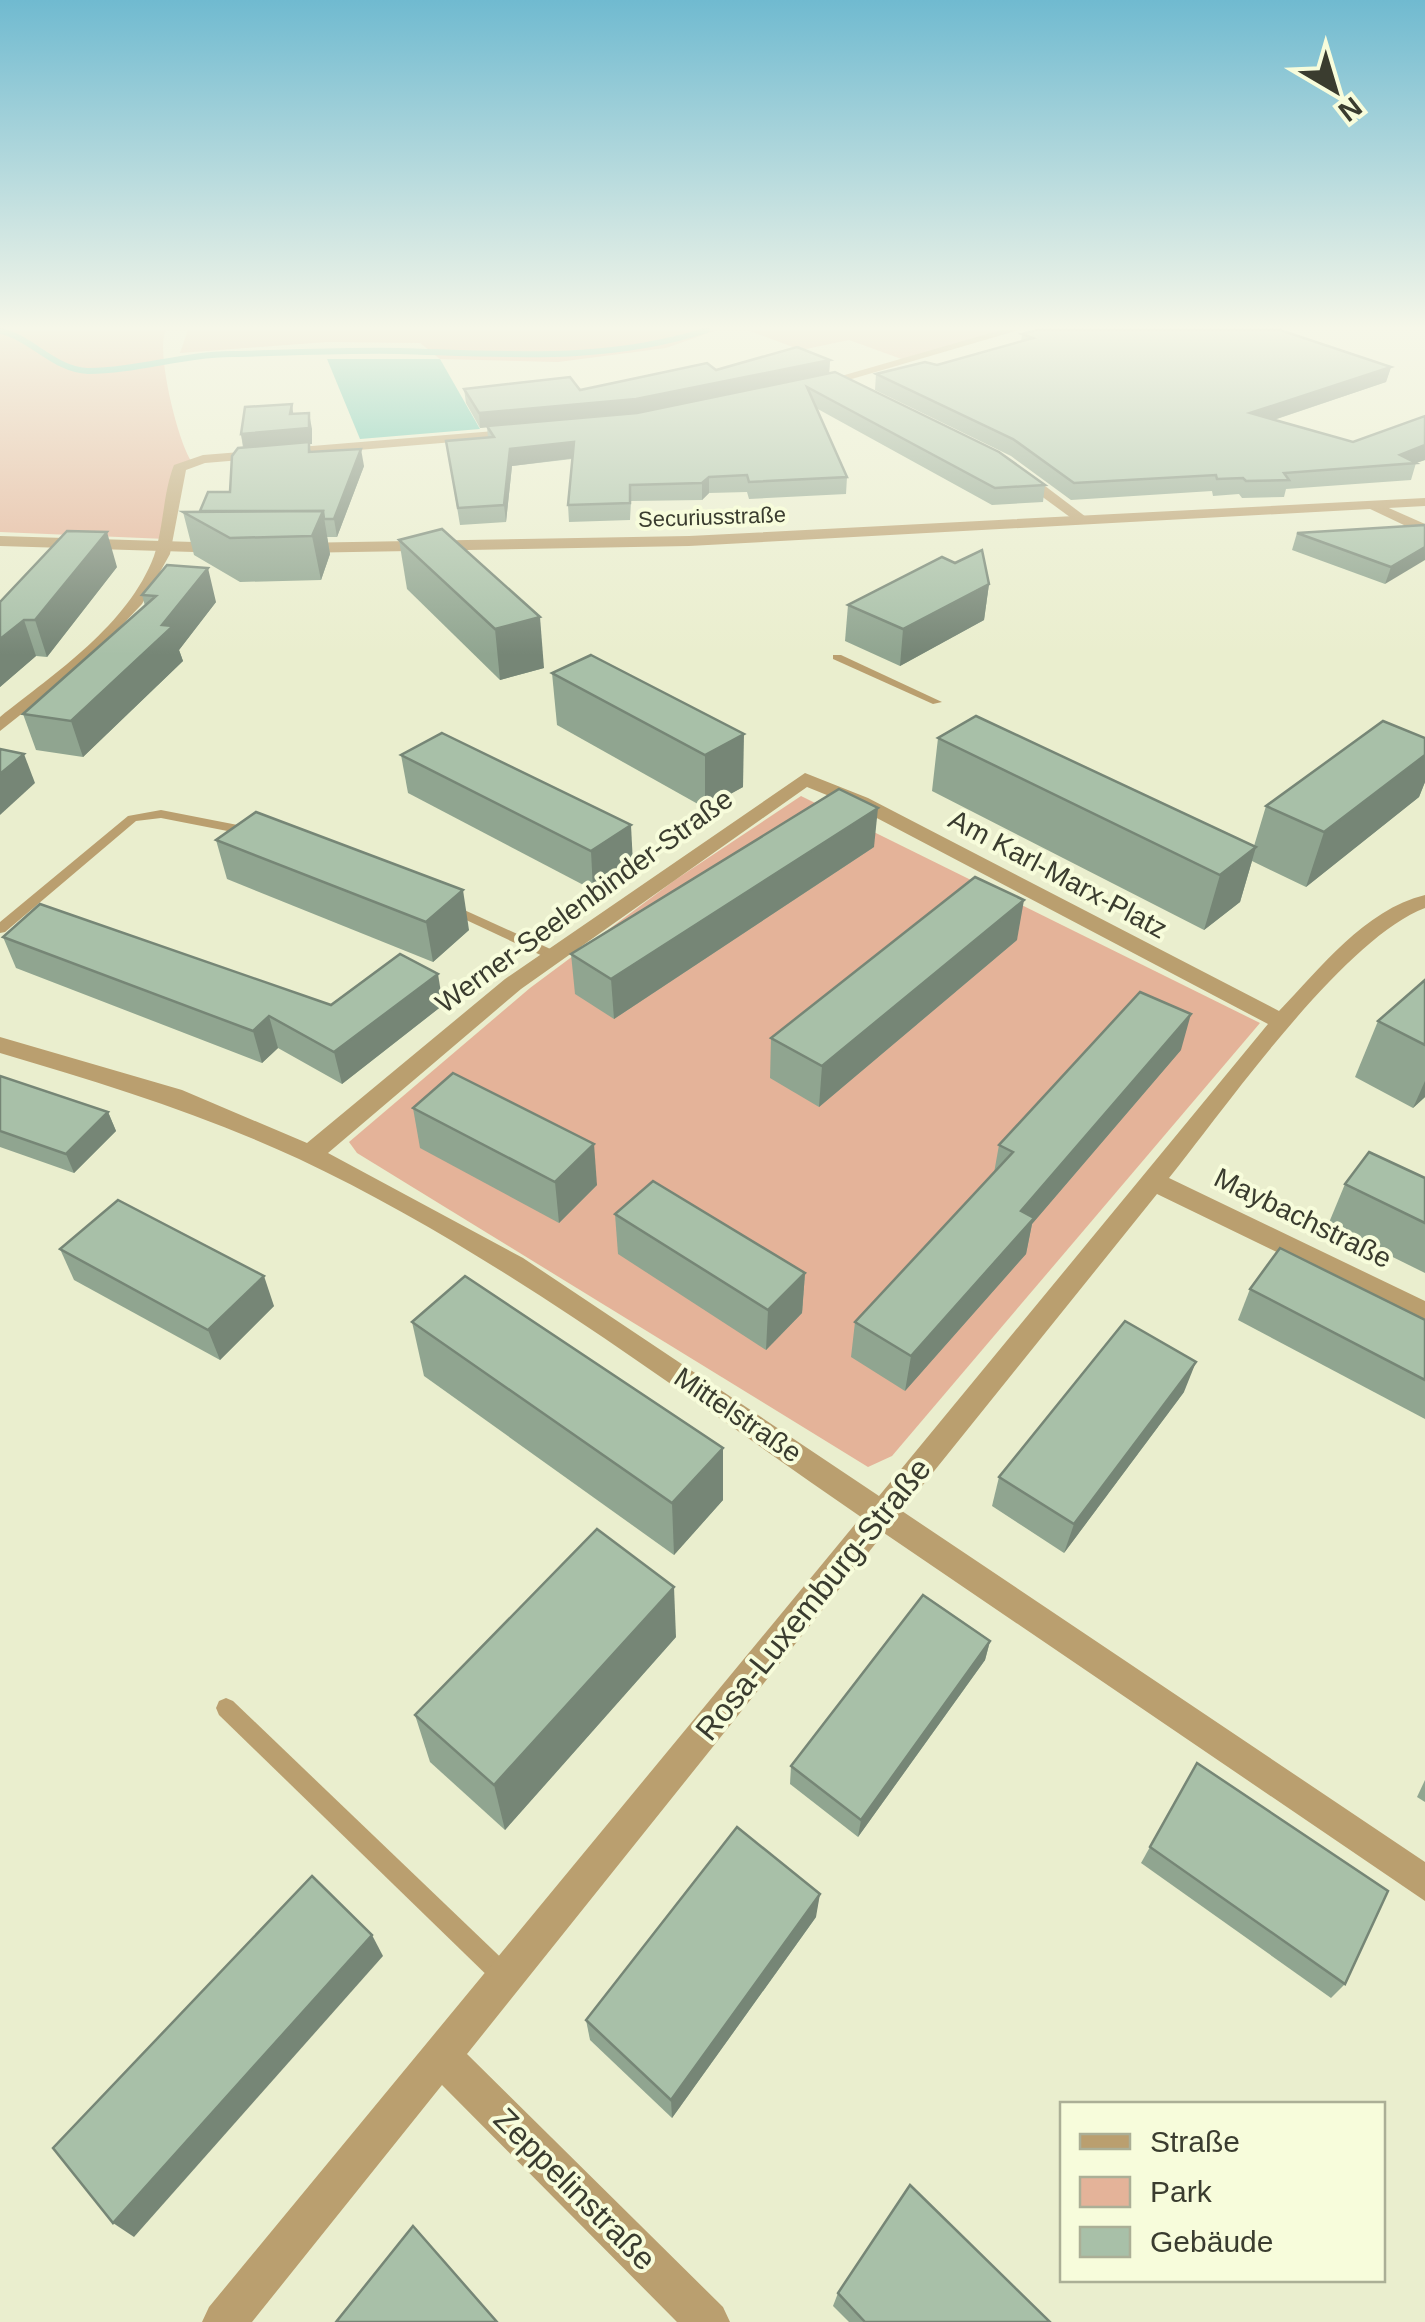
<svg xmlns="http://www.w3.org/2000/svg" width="1425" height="2322" font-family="Helvetica,sans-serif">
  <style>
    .green { fill: #e4b399 }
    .water { fill: #5dc2ad }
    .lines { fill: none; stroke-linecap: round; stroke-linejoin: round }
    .stream { stroke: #5dc2ad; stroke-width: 6 }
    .service { fill: #ba9f6f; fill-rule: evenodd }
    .minor { fill: #ba9f6f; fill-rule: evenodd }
    .tertiary { fill: #ba9f6f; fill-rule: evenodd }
    .wall { fill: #90a590 }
    .shaded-wall { fill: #768676 }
    .building { fill: #a8c0a8; stroke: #768676; stroke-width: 2.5 }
    .labels { text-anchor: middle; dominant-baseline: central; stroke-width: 8; stroke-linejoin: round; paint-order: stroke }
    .far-street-label { font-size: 22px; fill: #3a3c2f; stroke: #f7fcdb }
    .street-label { font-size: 28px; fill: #3a3c2f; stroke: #f7fcdb }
    .near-street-label { font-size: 32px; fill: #3a3c2f; stroke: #f7fcdb }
  </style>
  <rect width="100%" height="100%" fill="#eaeece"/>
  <g class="green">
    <path d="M0 330H166C155 349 178 443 192 462L179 468 166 539 0 532Z"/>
    <polygon points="188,330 717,330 666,348 558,362 440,359 420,343 327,342 180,353"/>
    <polygon points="747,330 1013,330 907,361 849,340 801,350"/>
    <polygon points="801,796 1260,1023 892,1456 868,1467 357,1153 349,1142 530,988 675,880"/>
  </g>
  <polygon class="water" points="327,359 440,359 480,429 360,439"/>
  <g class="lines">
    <path class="stream" d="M0 331C31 337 54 370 88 371 136 371 184 354 232 354 287 353 343 350 399 351 504 354 605 363 707 330"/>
    <g class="service">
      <polygon points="833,655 841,655 942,702 933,704 833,659"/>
      <polygon points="161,810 253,828 259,832 253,836 161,818 136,821 5,932 0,933 0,922 128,816"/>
      <polygon points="451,904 557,952 559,955 557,958 547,958 447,911 447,905"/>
      <polygon points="226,1698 233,1701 514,1970 517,1978 514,1986 506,1989 498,1986 219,1715 216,1708 219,1701"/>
    </g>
    <g class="minor">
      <polygon points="1001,330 1019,330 821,388 810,385"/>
      <path d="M520 429 525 430V436L205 463 186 470 170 554 142 604 87 662 0 731V717C55 673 128 625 154 556 164 526 163 493 174 465L203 455Z"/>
      <polygon points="1010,467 1020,467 1090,520 1078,523 1010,473"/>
      <polygon points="1373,501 1425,524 1425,535 1368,508 1368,502"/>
      <path d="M805 773 868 798 1279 1011C1321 968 1364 910 1425 895V908C1343 939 1226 1107 1169 1178L1425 1301V1324L1157 1194 902 1511 1425 1862V1901L884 1533 467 2054 723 2307 730 2322H677L442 2085 252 2322H202L209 2307 861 1517C679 1392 500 1254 299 1159 202 1114 102 1083 0 1053V1037L182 1090 307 1143 505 979ZM807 787 854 806 1268 1024 879 1496 523 1258 328 1153 521 989Z"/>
    </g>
    <g class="tertiary">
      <polygon points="1425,498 1425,506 689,546 296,553 288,548 296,543 689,536"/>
      <polygon points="0,536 226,543 234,548 226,553 0,546"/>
    </g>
  </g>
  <g class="wall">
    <polygon points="1022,334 1391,367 1386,382 1274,420 1353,442 1425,416 1425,460 1416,463 1411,480 1286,489 1284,497 1242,498 1239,494 1213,496 1212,491 1071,500 1011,456 875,390 876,374 937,365 1021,342"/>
    <polygon points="830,360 829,374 1045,485 1043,502 992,505 816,408 847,477 846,494 749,499 747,492 709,493 702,500 631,501 630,520 569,522 568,505 572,459 512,466 506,522 460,525 446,441 488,438 487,427 480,428 466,403 464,389 580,390 716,370"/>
    <polygon points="293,414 312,429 312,444 309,444 311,452 364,466 337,537 327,537 330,554 321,580 240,582 194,555 183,512 200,511 230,492 243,448 241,434"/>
    <polygon points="1425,525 1385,584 1292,550 1297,533"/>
    <polygon points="399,540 544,668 500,680 407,589"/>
    <polygon points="117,567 47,657 36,656 0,687 0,602"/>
    <polygon points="989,584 984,620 900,666 845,641 848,605"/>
    <polygon points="142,595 216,602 179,650 183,661 83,757 36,750 23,714 145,606"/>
    <polygon points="591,655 743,787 705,808 557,725 552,673"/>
    <polygon points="938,738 1254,846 1266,806 1425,738 1425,782 1419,797 1306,887 1252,861 1240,902 1204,930 932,791"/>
    <polygon points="401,755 633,864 593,890 408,793"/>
    <polygon points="216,840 469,930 433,962 227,879"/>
    <polygon points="874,847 614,1019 575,994 571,954"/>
    <polygon points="3,937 331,1005 443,1005 342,1084 278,1048 262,1063 16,968"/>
    <polygon points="1017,940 819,1107 770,1078 771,1038"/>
    <polygon points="1425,980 1425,1097 1413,1108 1355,1077 1378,1021"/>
    <polygon points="1181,1050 1032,1224 1026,1254 905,1391 851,1357 855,1322 994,1173 999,1145"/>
    <polygon points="0,1076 108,1112 116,1131 74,1173 0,1147"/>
    <polygon points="413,1108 597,1185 559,1223 420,1148"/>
    <polygon points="1425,1178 1425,1273 1328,1225 1345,1184"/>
    <polygon points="615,1214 805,1273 802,1313 766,1350 618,1254"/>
    <polygon points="60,1249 274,1306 220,1360 74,1280"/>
    <polygon points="1250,1289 1425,1320 1425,1419 1238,1320"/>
    <polygon points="412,1322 723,1500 674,1555 424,1376"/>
    <polygon points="1184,1392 1064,1553 992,1506 999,1477"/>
    <polygon points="676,1637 505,1830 430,1762 415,1715"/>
    <polygon points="990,1641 985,1660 858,1837 790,1784 791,1766"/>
    <polygon points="1197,1763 1345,1984 1331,1998 1141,1863"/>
    <polygon points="1425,1780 1425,1802 1417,1797"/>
    <polygon points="816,1917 672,2118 590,2040 586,2020"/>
    <polygon points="838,2293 1050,2322 849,2322 833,2306"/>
  </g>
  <g class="shaded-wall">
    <polygon points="830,360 829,374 636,413 480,428 479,413"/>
    <polygon points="1391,367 1386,382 1246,429 1250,413"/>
    <polygon points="292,404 294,419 309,413 312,429 312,444 309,444 312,459 309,452 244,450 241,434 290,414"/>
    <polygon points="574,442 575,458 512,466 506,522 504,505 510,449"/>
    <polygon points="1425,445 1425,460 1416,463 1400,455"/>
    <polygon points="361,449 364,466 337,537 334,519"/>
    <polygon points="709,477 709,493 702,500 702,483"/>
    <polygon points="323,511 330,554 321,580 312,536"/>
    <polygon points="107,532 117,567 47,657 35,620"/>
    <polygon points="1425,547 1425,560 1385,584 1391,567"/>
    <polygon points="208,568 216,602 179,650 183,661 83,757 71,721 162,625"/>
    <polygon points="989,584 984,620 900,666 903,629"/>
    <polygon points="540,617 544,668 500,680 495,629"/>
    <polygon points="24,620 36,656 0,687 0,639"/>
    <polygon points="744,734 743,787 705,808 705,755"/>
    <polygon points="24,754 35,783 0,815 0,774"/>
    <polygon points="1425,755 1425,782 1419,797 1306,887 1324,832"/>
    <polygon points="878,808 874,847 614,1019 611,979"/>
    <polygon points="631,825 633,864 593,890 591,851"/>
    <polygon points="1256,847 1240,902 1204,930 1220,875"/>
    <polygon points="463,890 469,930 433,962 426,922"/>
    <polygon points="1024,900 1017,940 819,1107 822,1066"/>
    <polygon points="438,974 443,1005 342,1084 334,1052"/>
    <polygon points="1191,1014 1181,1050 1032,1224 1026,1254 905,1391 911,1356 1021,1211"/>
    <polygon points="269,1016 278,1048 262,1063 253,1031"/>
    <polygon points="1425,1081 1425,1097 1413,1108"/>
    <polygon points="108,1112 116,1131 74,1173 66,1154"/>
    <polygon points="594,1144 597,1185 559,1223 555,1182"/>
    <polygon points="805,1273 802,1313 766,1350 768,1310"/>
    <polygon points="264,1276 274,1306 220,1360 208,1330"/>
    <polygon points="1196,1362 1184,1392 1064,1553 1074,1524"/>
    <polygon points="723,1448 723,1500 674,1555 672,1503"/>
    <polygon points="674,1587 676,1637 505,1830 494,1785"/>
    <polygon points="990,1641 985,1660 858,1837 861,1820"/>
    <polygon points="820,1894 816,1917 672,2118 671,2100"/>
    <polygon points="372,1935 383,1956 134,2237 113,2223"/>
  </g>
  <g class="building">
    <polygon points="1037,330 1280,330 1391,367 1250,413 1353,442 1425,416 1425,445 1400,455 1416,463 1284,473 1289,480 1246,481 1243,478 1217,479 1216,475 1074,483 1013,439 876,374 925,362 937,365 1033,338 1022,334"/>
    <polygon points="797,347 830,360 636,399 479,413 464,389 570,377 580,390 707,363 716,370"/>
    <polygon points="835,372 999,452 1045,485 995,488 807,387 847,477 749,482 747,475 709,477 702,483 630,485 630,503 568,505 574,442 510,449 504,505 458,508 446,441 494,437 487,426 637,413"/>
    <polygon points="292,404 290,414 309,413 309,428 241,434 245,407"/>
    <polygon points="309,442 309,452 361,449 334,519 324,519 323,511 200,511 208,492 230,492 232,456 238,448"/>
    <polygon points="323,511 312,536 230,538 183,512"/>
    <polygon points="1425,525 1425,547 1391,567 1297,533"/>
    <polygon points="442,529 540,617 495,629 399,540"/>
    <polygon points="67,531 107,532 35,620 24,620 0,639 0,602"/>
    <polygon points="982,550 989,584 903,629 848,605 942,557 955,563"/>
    <polygon points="167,565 208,568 162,625 173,626 71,721 23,714 156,596 142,595"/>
    <polygon points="591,655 744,734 705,755 552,673"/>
    <polygon points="976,716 1256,847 1220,875 938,738"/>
    <polygon points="1383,721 1425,738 1425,755 1324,832 1266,806"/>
    <polygon points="442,733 631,825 591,851 401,755"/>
    <polygon points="0,749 24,754 0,774"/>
    <polygon points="839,789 878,808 611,979 571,954"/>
    <polygon points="256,812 463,890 426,922 216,840"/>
    <polygon points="975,877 1024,900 822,1066 771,1038"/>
    <polygon points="40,904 331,1005 400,954 438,974 334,1052 269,1016 253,1031 3,937"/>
    <polygon points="1425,980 1425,1045 1378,1021"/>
    <polygon points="1140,992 1191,1014 1021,1211 1034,1218 911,1356 855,1322 1013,1152 999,1145"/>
    <polygon points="453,1073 594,1144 555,1182 413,1108"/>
    <polygon points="0,1076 108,1112 66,1154 0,1131"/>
    <polygon points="1369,1152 1425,1178 1425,1223 1345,1184"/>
    <polygon points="653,1181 805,1273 768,1310 615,1214"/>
    <polygon points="118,1200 264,1276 208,1330 60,1249"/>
    <polygon points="1280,1248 1425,1320 1425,1380 1250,1289"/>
    <polygon points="465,1276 723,1448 672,1503 412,1322"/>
    <polygon points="1125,1321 1196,1362 1074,1524 999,1477"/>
    <polygon points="597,1529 674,1587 494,1785 415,1715"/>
    <polygon points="923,1595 990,1641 861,1820 791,1766"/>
    <polygon points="1197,1763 1388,1891 1345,1984 1150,1847"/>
    <polygon points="737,1827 820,1894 671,2100 586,2020"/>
    <polygon points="312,1876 372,1935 113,2223 53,2148"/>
    <polygon points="910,2185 1050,2322 865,2322 838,2293"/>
    <polygon points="413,2226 497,2322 336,2322"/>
  </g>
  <linearGradient id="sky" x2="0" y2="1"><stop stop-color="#70bad0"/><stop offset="0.5" stop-color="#f6f7e9"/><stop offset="1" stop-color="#f6f7e9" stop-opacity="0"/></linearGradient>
  <rect width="1425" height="655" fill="url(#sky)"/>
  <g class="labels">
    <g class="far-street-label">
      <text transform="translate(712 517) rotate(-2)">Securiusstraße</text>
    </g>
    <g class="street-label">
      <text transform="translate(1058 874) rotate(28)">Am Karl-Marx-Platz</text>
      <text transform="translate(584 901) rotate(-36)">Werner-Seelenbinder-Straße</text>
      <text transform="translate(1303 1218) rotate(26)">Maybachstraße</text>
      <text transform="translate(738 1415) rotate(34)">Mittelstraße</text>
    </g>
    <g class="near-street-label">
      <text transform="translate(813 1599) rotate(-51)">Rosa-Luxemburg-Straße</text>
      <text transform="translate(575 2189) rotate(45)">Zeppelinstraße</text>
    </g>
  </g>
  <rect x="1060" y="2102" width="325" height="180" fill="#f7fcdb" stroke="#abaf96" stroke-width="2.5"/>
  <rect x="1080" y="2134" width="50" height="15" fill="#ba9f6f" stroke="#abaf96" stroke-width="2.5"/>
  <text x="1150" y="2152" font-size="30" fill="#3a3c2f">Straße</text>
  <rect x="1080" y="2177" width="50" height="30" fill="#e4b399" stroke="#abaf96" stroke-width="2.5"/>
  <text x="1150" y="2202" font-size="30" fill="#3a3c2f">Park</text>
  <rect x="1080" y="2227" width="50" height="30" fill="#a8c0a8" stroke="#abaf96" stroke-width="2.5"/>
  <text x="1150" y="2252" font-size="30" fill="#3a3c2f">Gebäude</text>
  <g transform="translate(1335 90) rotate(142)" stroke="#f7fcdb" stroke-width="8" paint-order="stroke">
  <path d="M0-8L18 38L0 25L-18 38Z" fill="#3a3c2f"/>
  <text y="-15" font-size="28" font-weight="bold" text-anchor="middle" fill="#3a3c2f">N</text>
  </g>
</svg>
